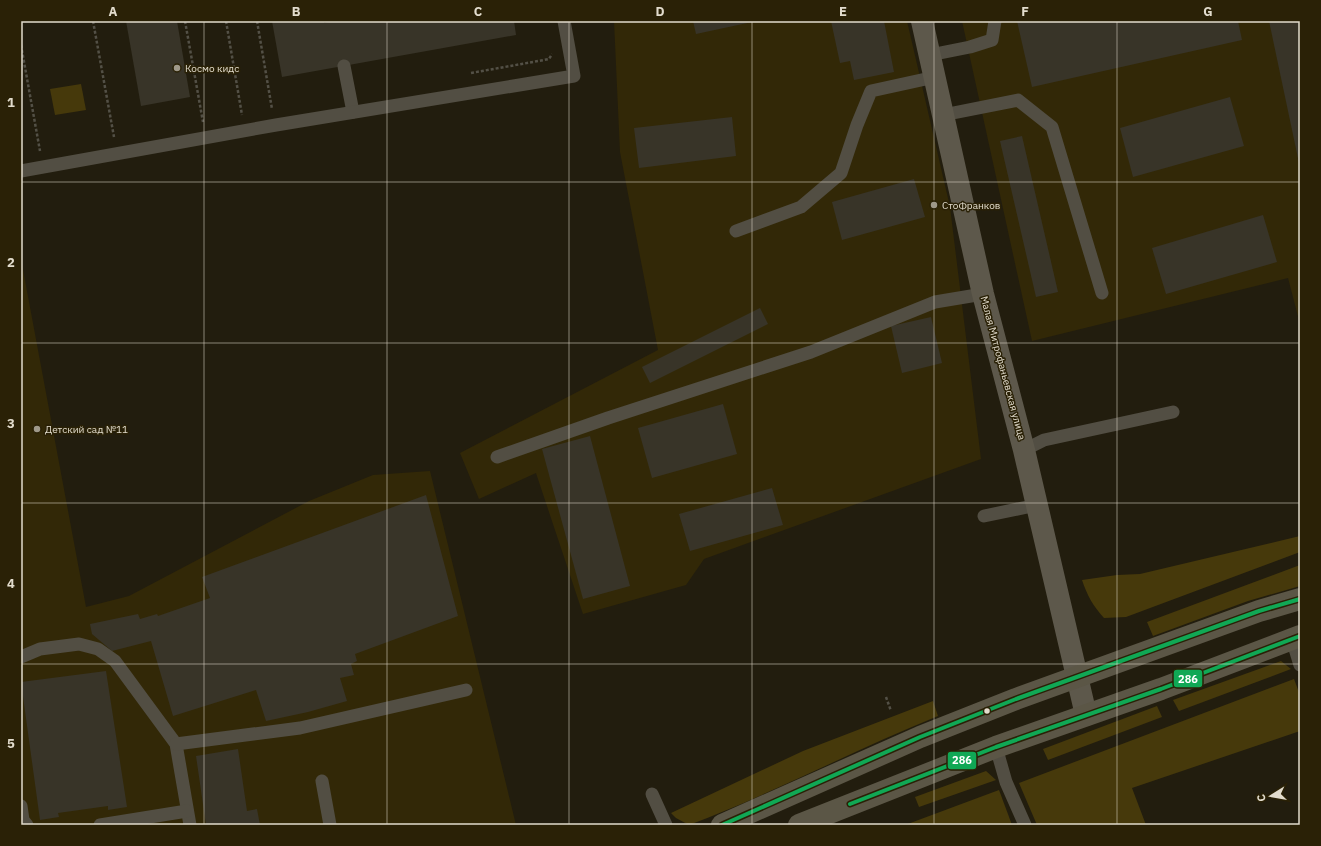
<svg xmlns="http://www.w3.org/2000/svg" width="1321" height="846" font-family="'IBM Plex Sans',sans-serif">
  <style>
    .built { fill: #322807 }
    .green { fill: #46390b }
    .building { fill: #383428 }
    .lines { fill: none; stroke-linecap: round; stroke-linejoin: round }
    .path { stroke: #535046; stroke-width: 2.5; stroke-dasharray: 3 2; stroke-linecap: butt }
    .lane { stroke: #524e43; stroke-width: 13 }
    .secondary { stroke: #5d584b; stroke-width: 22 }
    .primary { stroke: #5b5646; stroke-width: 22 }
    .bus-1-casing { stroke: #2a2106; stroke-width: 7 }
    .bus-1 { stroke: #10a855; stroke-width: 4 }
    .grid { fill: none; stroke: #e2dccd; stroke-width: 1; stroke-opacity: 0.55 }
    .poi-dot { fill: #9f998a; stroke: #2a2106; stroke-width: 1.5 }
    .bus-dot { fill: #e2dccd; stroke: #2a2106; stroke-width: 1.5 }
    .labels { text-anchor: middle; dominant-baseline: central; stroke-width: 3; stroke-linejoin: round; paint-order: stroke }
    .poi-label { font-size: 10px; fill: #e2dccd; stroke: #2a2106; text-anchor: start }
    .street-label { font-size: 10px; fill: #e2dccd; stroke: #2a2106 }
    .line-badge { stroke: #2a2106; stroke-width: 1.5 }
    .badge-label { font-size: 11px; text-anchor: middle; font-weight: bold; fill: #fff }
    .neatline { fill: none; stroke: #e2dccd; stroke-width: 1.5 }
    .grid-label { font-size: 13px; text-anchor: middle; font-weight: bold; fill: #e2dccd }
  </style>
  <rect width="100%" height="100%" fill="#221d0e"/>
  <g class="built">
    <polygon points="614,21 907,21 950,207 981,459 704,559 686,585 583,614 536,473 479,499 460,453 658,350 620,152"/>
    <polygon points="962,21 1300,21 1300,324 1288,278 1032,341"/>
    <polygon points="21,259 86,607 129,596 309,501 373,475 430,471 516,825 21,825"/>
  </g>
  <g class="green">
    <polygon points="81,84 86,110 55,115 50,89"/>
    <path d="M1300 536V552L1126 617 1104 618C1093 606 1087 595 1082 580L1117 575 1140 574Z"/>
    <polygon points="1300,565 1300,586 1248,601 1153,636 1147,622"/>
    <polygon points="1281,661 1291,669 1179,711 1173,700"/>
    <polygon points="1294,679 1300,695 1300,731 1132,788 1146,825 1037,825 1019,783"/>
    <path d="M933 701 938 716C854 750 774 793 689 825L676 818 671 813 803 751Z"/>
    <polygon points="1157,706 1162,717 1048,760 1043,749"/>
    <polygon points="986,771 996,780 919,807 915,797"/>
    <polygon points="999,790 1012,825 905,825"/>
  </g>
  <g class="building">
    <polygon points="126,21 177,21 190,97 141,106"/>
    <polygon points="272,21 324,21 324,23 334,21 514,21 516,35 282,77"/>
    <polygon points="693,21 752,21 752,22 696,34"/>
    <polygon points="831,21 884,21 894,72 854,80 850,61 840,63"/>
    <polygon points="1017,21 1238,21 1242,40 1032,87"/>
    <polygon points="1269,21 1300,21 1300,162 1299,163"/>
    <polygon points="1230,97 1244,146 1133,177 1120,128"/>
    <polygon points="732,117 736,156 639,168 634,128"/>
    <polygon points="1022,136 1058,292 1036,297 1000,141"/>
    <polygon points="914,179 925,217 842,240 832,202"/>
    <polygon points="1263,215 1277,262 1166,294 1152,248"/>
    <polygon points="760,308 768,324 650,383 642,367"/>
    <polygon points="931,317 942,363 902,373 891,326"/>
    <polygon points="723,404 737,454 652,478 638,428"/>
    <polygon points="590,436 630,586 583,599 542,449"/>
    <polygon points="772,488 783,525 690,551 679,514"/>
    <polygon points="426,495 458,616 355,654 357,661 351,664 354,675 340,678 347,701 308,712 266,721 256,690 173,716 151,641 112,651 92,634 90,624 138,614 140,619 157,614 158,616 210,598 202,577"/>
    <polygon points="106,671 127,807 108,810 108,806 58,813 59,817 40,820 21,682"/>
    <polygon points="238,749 247,811 257,809 260,825 206,825 196,756"/>
  </g>
  <g class="lines">
    <g class="path">
      <polyline points="93,21 114,137"/>
      <polyline points="185,21 203,122"/>
      <polyline points="226,21 242,115"/>
      <polyline points="257,21 272,109"/>
      <polyline points="21,45 40,151"/>
      <polyline points="471,73 544,60 549,59 552,54"/>
      <polyline points="886,697 891,711"/>
    </g>
    <g class="lane">
      <polyline points="930,55 970,47 992,40 995,21"/>
      <polyline points="344,66 353,112"/>
      <polyline points="943,115 1018,100 1052,127 1102,293"/>
      <polyline points="21,171 276,125 574,76 564,21"/>
      <polyline points="736,231 801,207 841,173 857,125 871,91 935,77"/>
      <polyline points="1024,450 1044,440 1173,412"/>
      <polyline points="497,457 608,418 811,352 935,302 983,294"/>
      <polyline points="984,516 1037,505"/>
      <polyline points="1292,639 1300,665"/>
      <polyline points="21,657 40,649 79,644 98,649 115,661 176,744 190,825"/>
      <polyline points="176,744 300,728 466,690"/>
      <polyline points="996,747 1006,782 1025,825"/>
      <polyline points="322,781 330,825"/>
      <polyline points="652,794 666,825"/>
      <polyline points="21,806 23,820 27,825"/>
      <polyline points="100,825 187,811"/>
    </g>
    <polyline class="secondary" points="922,21 983,294 1024,450 1086,715"/>
    <g class="primary">
      <polyline points="722,825 920,737 1016,699 1259,611 1300,599"/>
      <polyline points="799,825 996,747 1161,689 1300,636"/>
    </g>
    <g class="bus-1-casing">
      <g id="bus-1">
        <polyline points="850,804 996,747 1161,689 1300,636"/>
        <polyline points="722,825 920,737 1016,699 1259,611 1300,599"/>
      </g>
    </g>
    <use href="#bus-1" class="bus-1"/>
  </g>
  <path class="grid" d="M204 21V825M387 21V825M569 21V825M752 21V825M934 21V825M1117 21V825M21 182H1300M21 343H1300M21 503H1300M21 664H1300"/>
  <g class="poi-dot">
    <circle cx="177" cy="68" r="4"/>
    <circle cx="934" cy="205" r="4"/>
    <circle cx="37" cy="429" r="4"/>
  </g>
  <circle class="bus-dot" cx="987" cy="711" r="3.5"/>
  <g class="labels">
    <g class="poi-label">
      <text x="185" y="68">Космо кидс</text>
      <text x="942" y="205">СтоФранков</text>
      <text x="45" y="429">Детский сад №11</text>
    </g>
    <g class="street-label">
      <text transform="translate(1003 368) rotate(75)">Малая Митрофаньевская улица</text>
    </g>
  </g>
  <g class="line-badge">
    <rect x="1173" y="669" width="30" height="19" rx="4" fill="#10a855"/>
    <rect x="947" y="751" width="30" height="19" rx="4" fill="#10a855"/>
  </g>
  <g class="badge-label">
    <text x="1188" y="683">286</text>
    <text x="962" y="764">286</text>
  </g>
  <rect width="1321" height="846" fill="none" stroke="#2a2106" stroke-width="44"/>
  <g transform="translate(1271 796) rotate(259)" stroke="#2a2106" stroke-width="3" paint-order="stroke">
  <path d="M0-3L7 15L0 10L-7 15Z" fill="#e2dccd"/>
  <text y="-6" font-size="11" font-weight="bold" text-anchor="middle" fill="#e2dccd">С</text>
  </g>
  <rect x="22" y="22" width="1277" height="802" class="neatline"/>
  <g class="grid-label">
    <text x="113" y="16">A</text>
    <text x="296" y="16">B</text>
    <text x="478" y="16">C</text>
    <text x="660" y="16">D</text>
    <text x="843" y="16">E</text>
    <text x="1025" y="16">F</text>
    <text x="1208" y="16">G</text>
    <text x="11" y="107">1</text>
    <text x="11" y="267">2</text>
    <text x="11" y="428">3</text>
    <text x="11" y="588">4</text>
    <text x="11" y="748">5</text>
  </g>
</svg>
